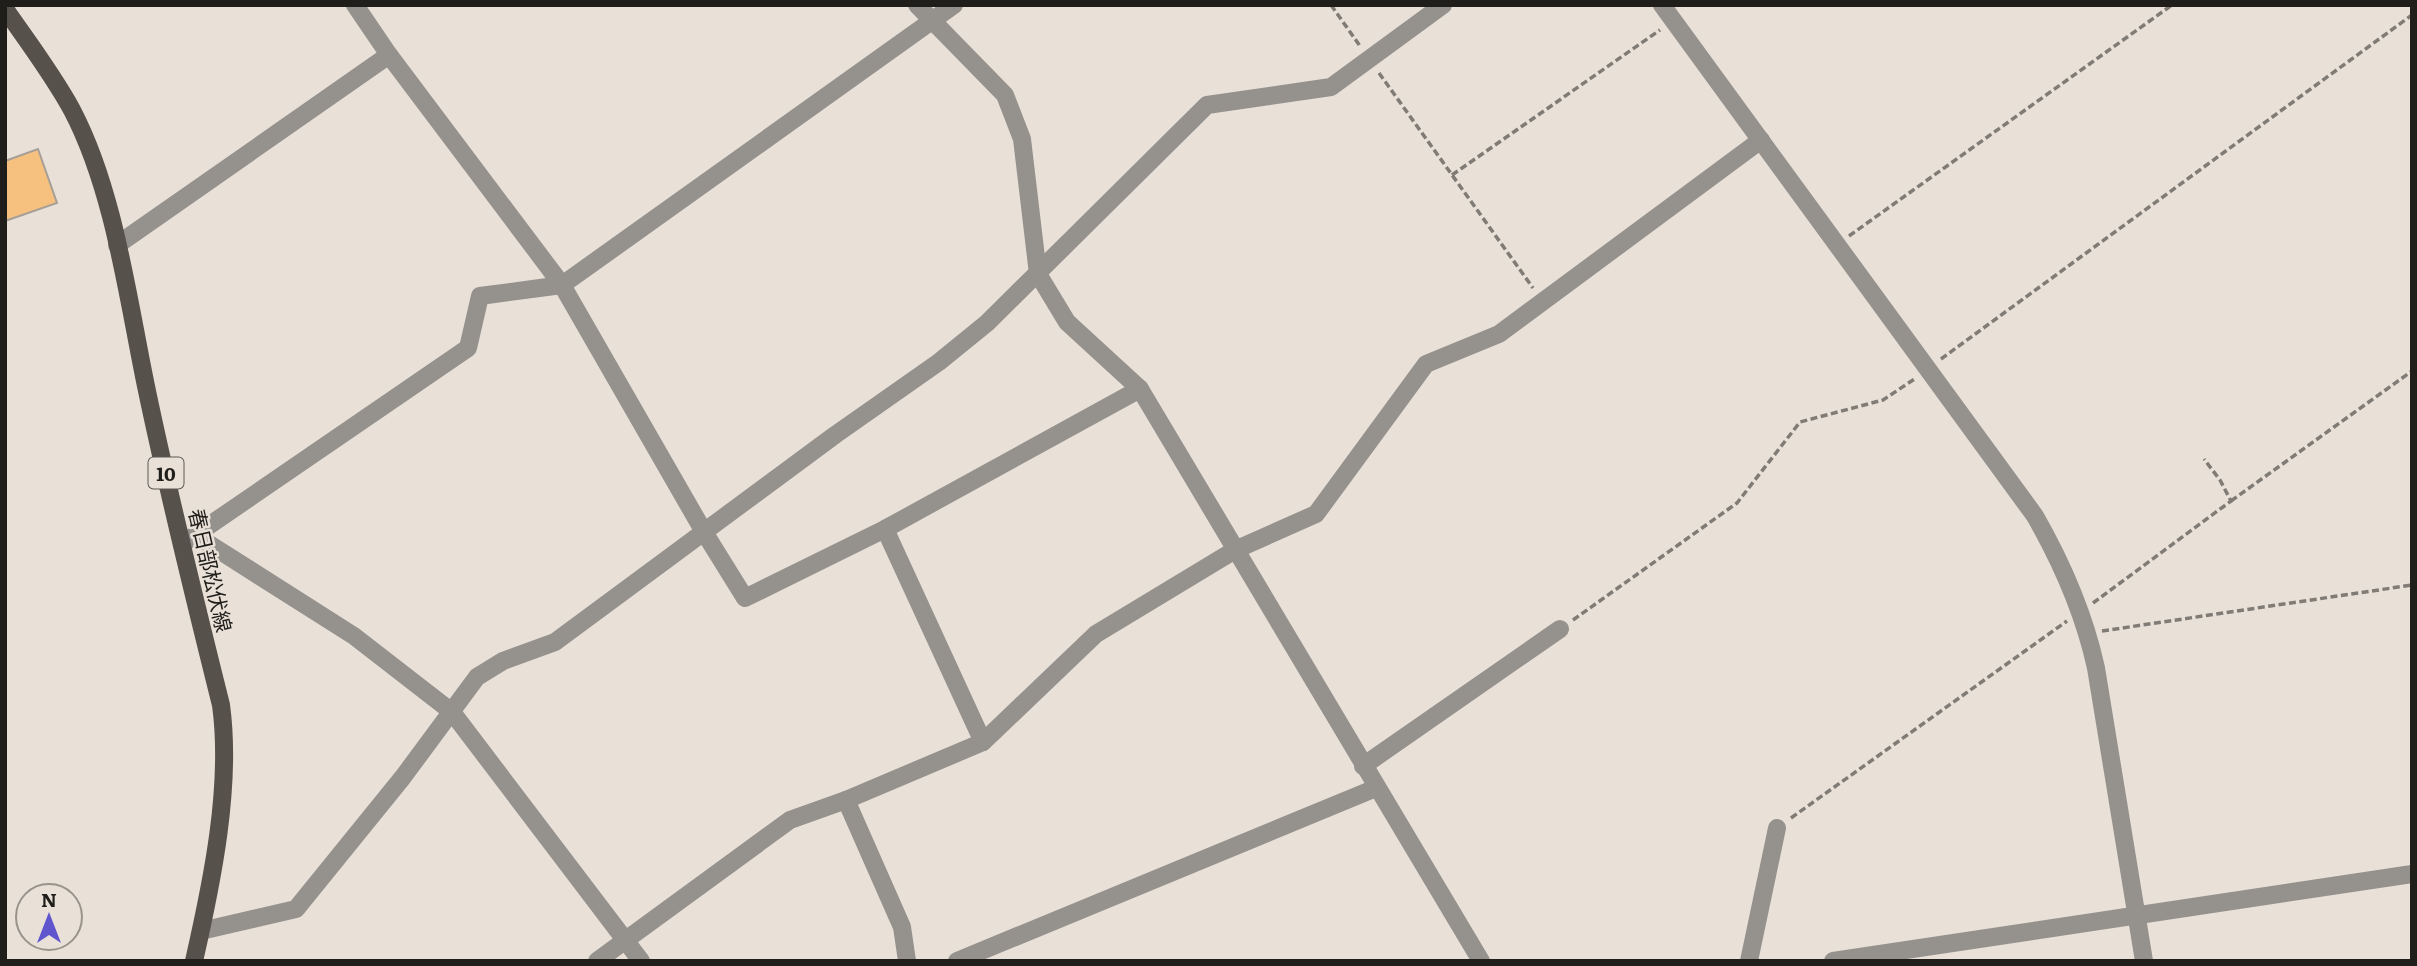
<svg xmlns="http://www.w3.org/2000/svg" width="2417" height="966" font-family="Literata,'Noto Sans JP',serif">
  <style>
    .building { fill: #f6c17e; stroke: #a79f97; stroke-width: 2 }
    .lines { fill: none; stroke-linecap: round; stroke-linejoin: round }
    .path { stroke: #807b75; stroke-width: 3.5; stroke-dasharray: 7 3.5; stroke-linecap: butt }
    .minor { stroke: #95928e; stroke-width: 18 }
    .major { stroke: #57514b; stroke-width: 18 }
    .labels { text-anchor: middle; dominant-baseline: central; stroke-width: 5; stroke-linejoin: round; paint-order: stroke }
    .shield { fill: #e9e1d8; stroke: #5c5853; stroke-width: 2 }
    .shield-label { font-size: 19px; font-weight: bold; fill: #201e1a }
    .street-label { font-size: 21px; fill: #201e1a; stroke: #e9e1d8 }
  </style>
  <rect width="100%" height="100%" fill="#e9e1d8"/>
  <polygon class="building" points="38,149 57,203 5,221 5,161"/>
  <g class="lines">
    <g class="path">
      <polyline points="1331,5 1360,46"/>
      <polyline points="1379,73 1533,288"/>
      <polyline points="1452,175 1660,30"/>
      <polyline points="1849,236 2172,5"/>
      <polyline points="1941,359 2412,15"/>
      <polyline points="2231,501 2412,371"/>
      <polyline points="2093,603 2231,501 2220,480 2204,459"/>
      <polyline points="1573,620 1737,503 1800,422 1883,400 1916,378"/>
      <polyline points="2102,631 2412,585"/>
      <polyline points="1791,818 2067,621"/>
    </g>
    <g class="minor">
      <polyline points="355,5 389,55 562,285 704,532 745,598 885,529 1140,389"/>
      <polyline points="917,5 1005,95 1022,139 1038,274 1067,322 1140,389 1481,961"/>
      <path d="M1662 5 2035 516C2063 565 2084 613 2096 668L2144 961"/>
      <polyline points="117,245 389,55"/>
      <polyline points="885,529 983,742"/>
      <polyline points="195,535 354,636 452,712 641,961"/>
      <polyline points="182,544 468,348 480,296 562,285 954,5"/>
      <polyline points="1363,766 1560,629"/>
      <polyline points="846,800 902,927 907,961"/>
      <polyline points="201,931 296,909 403,777 477,677 503,661 555,642 835,435 939,362 987,323 1207,105 1331,87 1443,5"/>
      <polyline points="597,961 790,820 846,800 983,742 1096,634 1235,550 1316,514 1426,364 1499,334 1761,140"/>
      <polyline points="957,961 1376,788"/>
      <polyline points="1749,961 1777,828"/>
      <polyline points="1833,961 2412,874"/>
    </g>
    <path class="major" d="M5 9C28 42 53 75 72 110 115 192 128 301 147 391 169 496 195 601 221 705 232 786 212 882 194 961"/>
  </g>
  <g class="labels">
    <rect class="shield" x="148.5" y="457.5" width="35" height="31" rx="5"/>
    <g class="shield-label">
      <text x="166" y="473">10</text>
    </g>
    <g class="street-label">
      <text transform="translate(212 570) rotate(77)">春日部松伏線</text>
    </g>
  </g>
  <rect width="2417" height="966" fill="none" stroke="#201e1a" stroke-width="14"/>
  <g transform="translate(49 917)"><circle r="33" fill="#e9e1d8" stroke="#99938c" stroke-width="2"/>
  <path d="M0-5L12 26L0 18L-12 26Z" fill="#5f55cd"/>
  <text y="-10" font-size="19" font-weight="bold" text-anchor="middle" fill="#201e1a">N</text>
  </g>
</svg>
